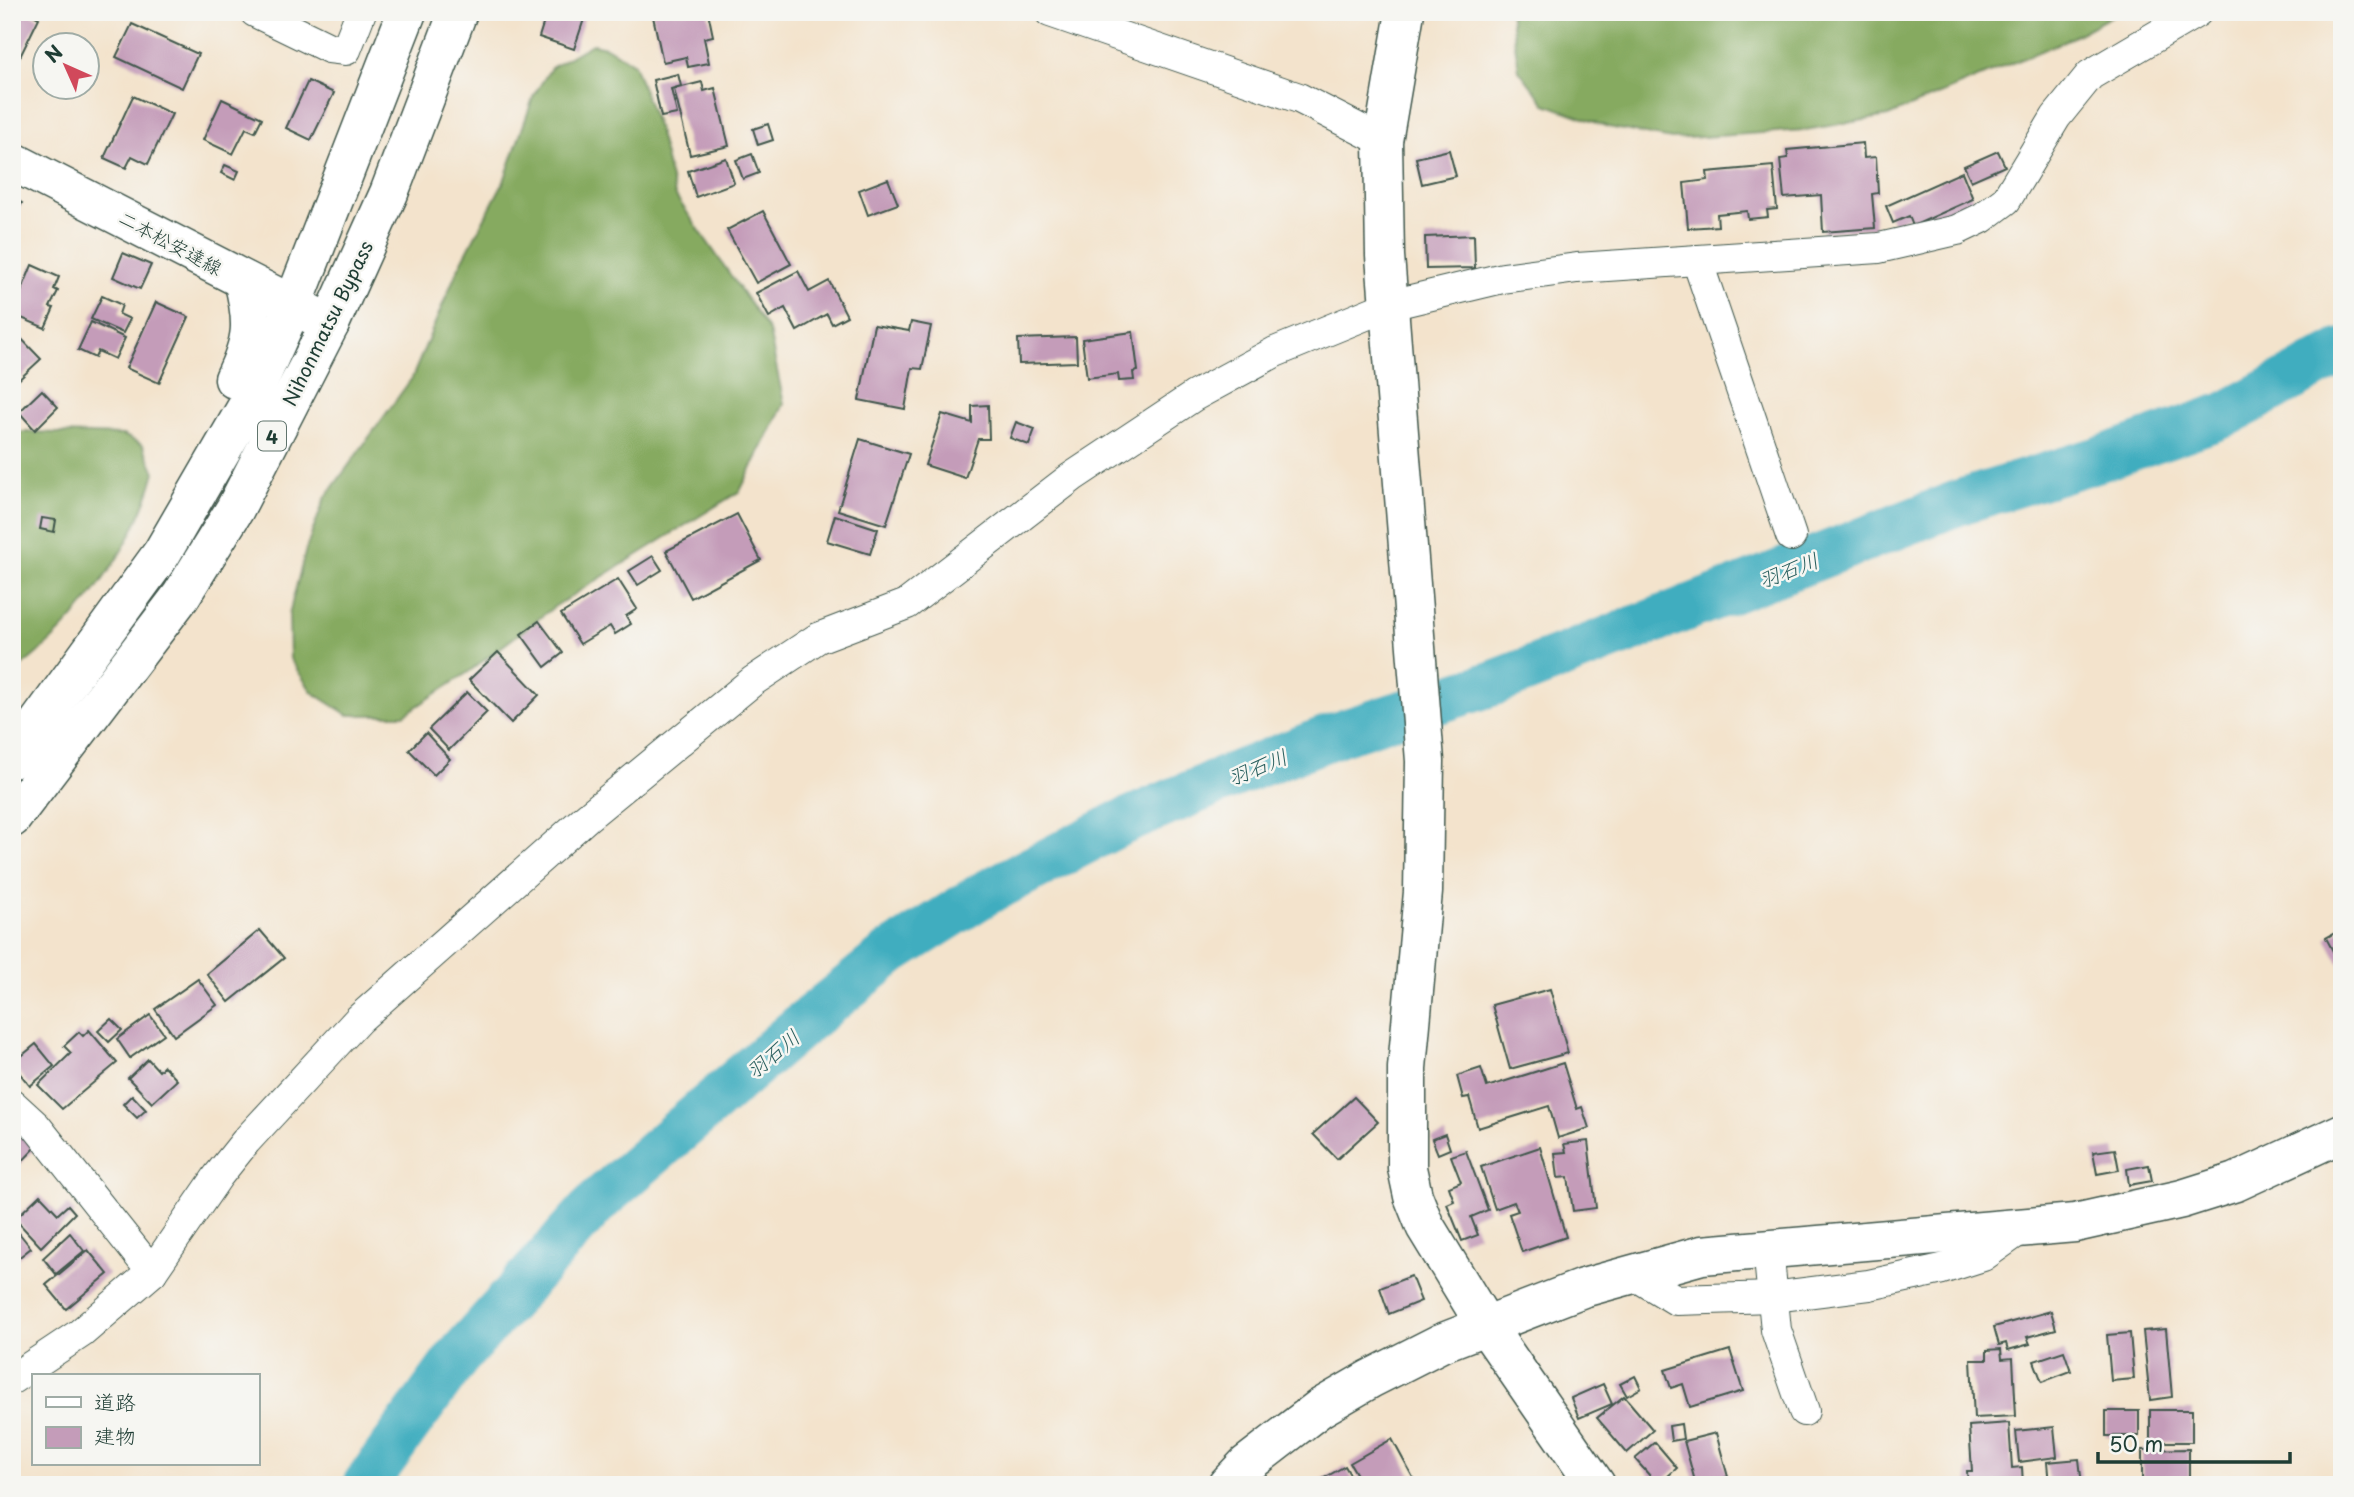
<svg xmlns="http://www.w3.org/2000/svg" width="2354" height="1497" font-family="'Playpen Sans','Klee One',sans-serif">
  <style>
    .forest { fill: #86aa60; stroke: #52744a; stroke-width: 2 }
    .lines { fill: none; stroke-linecap: round; stroke-linejoin: round }
    .river { stroke: #41adbf; stroke-width: 46 }
    .building { fill: #c49cb9 }
    .street-casing { stroke: #3f564b; stroke-width: 32 }
    .secondary-casing { stroke: #3f564b; stroke-width: 41 }
    .highway-casing { stroke: #3f564b; stroke-width: 41 }
    .street { stroke: #fff; stroke-width: 30 }
    .secondary { stroke: #fff; stroke-width: 38 }
    .highway { stroke: #fff; stroke-width: 38 }
    .labels { text-anchor: middle; dominant-baseline: central; stroke-width: 5; stroke-linejoin: round; paint-order: stroke }
    .shield { fill: #f6f6f2; stroke: #60746d; stroke-width: 2 }
    .shield-label { font-size: 18px; font-weight: bold; fill: #1f3d34 }
    .street-label { font-size: 19px; fill: #1f3d34; stroke: #f6f6f2 }
    .water-label { font-size: 21px; font-style: italic; fill: #295f5e; stroke: #f6f6f2 }
  </style>
  <rect width="100%" height="100%" fill="#f6f6f2"/>
  <filter id="ink" filterUnits="userSpaceOnUse"><feTurbulence type="fractalNoise" baseFrequency=".0143" numOctaves="2"/><feDisplacementMap in="SourceGraphic" scale="14" xChannelSelector="R" yChannelSelector="G"/><feConvolveMatrix kernelMatrix="1 2 1 2 8 2 1 2 1" color-interpolation-filters="sRGB"/></filter>
  <filter id="wash" filterUnits="userSpaceOnUse"><feTurbulence type="fractalNoise" baseFrequency=".00686" numOctaves="4" result="noise"/><feDisplacementMap in="SourceGraphic" scale="28" xChannelSelector="R" yChannelSelector="G"/><feGaussianBlur stdDeviation="1.57" result="paint"/><feColorMatrix in="noise" values="0 0 0 0 0 0 0 0 0 0 0 0 0 0 0 0 0 1.4 0 .05"/><feComposite in="paint" operator="in"/></filter>
  <g filter="url(#wash)">
    <rect width="100%" height="100%" fill="#f3e3cc"/>
    <g class="forest">
      <polygon points="1510,12 2119,12 2071,38 1888,116 1805,130 1672,139 1608,127 1545,104 1519,70"/>
      <polygon points="592,44 606,47 634,64 658,129 675,195 769,331 784,404 740,491 554,607 470,671 404,715 348,715 312,692 290,659 289,614 306,549 325,498 412,378 457,271 504,181 534,95 551,68"/>
      <path d="M26 432 123 435 143 445 155 472C136 545 79 623 19 668L12 667V433Z"/>
    </g>
    <g class="lines">
      <polyline class="river" points="365,1485 457,1358 597,1202 805,1022 892,952 984,894 1119,824 1243,771 1338,734 1497,682 1963,501 2109,456 2225,415 2342,351"/>
    </g>
    <g id="blocks">
      <g class="building">
        <polygon points="12,12 28,12 39,18 12,73"/>
        <polygon points="547,12 564,12 584,19 574,49 539,37"/>
        <polygon points="652,12 708,12 713,36 704,38 709,63 688,67 686,57 663,62"/>
        <polygon points="132,24 198,54 182,88 116,57"/>
        <polygon points="678,74 681,86 671,89 677,114 661,117 653,80"/>
        <polygon points="308,81 334,93 311,140 286,128"/>
        <polygon points="702,82 704,91 715,88 729,146 690,155 674,89"/>
        <polygon points="133,96 172,114 148,164 132,156 126,168 104,158"/>
        <polygon points="222,99 262,118 255,132 246,128 233,154 203,140"/>
        <polygon points="768,124 773,140 758,145 753,129"/>
        <polygon points="1863,143 1864,158 1876,157 1878,193 1872,194 1875,228 1823,232 1821,195 1784,198 1780,159 1788,158 1787,150"/>
        <polygon points="1449,150 1456,176 1422,184 1416,158"/>
        <polygon points="1998,151 2005,166 1971,181 1964,166"/>
        <polygon points="752,154 759,173 743,179 736,160"/>
        <polygon points="726,158 734,183 696,197 688,171"/>
        <polygon points="225,165 239,171 235,180 221,173"/>
        <polygon points="1773,166 1777,209 1767,210 1768,217 1748,219 1747,211 1717,214 1718,226 1688,228 1684,183 1708,180 1707,172"/>
        <polygon points="1962,172 1973,199 1913,226 1909,216 1893,223 1886,206"/>
        <polygon points="888,179 898,204 868,215 859,190"/>
        <polygon points="12,197 22,203 12,221"/>
        <polygon points="763,211 791,264 756,283 727,230"/>
        <polygon points="1474,235 1475,268 1426,269 1425,237"/>
        <polygon points="123,253 151,265 140,289 113,277"/>
        <polygon points="32,265 59,277 54,289 58,291 50,307 54,308 45,328 12,314"/>
        <polygon points="798,271 809,292 829,281 847,316 832,324 827,314 797,331 785,308 769,317 756,293"/>
        <polygon points="102,296 122,305 119,314 130,319 123,333 91,319"/>
        <polygon points="156,302 189,317 159,383 126,368"/>
        <polygon points="91,322 125,338 115,359 98,351 95,358 78,350"/>
        <polygon points="911,322 931,326 922,369 912,368 905,409 859,400 874,325 909,331"/>
        <polygon points="12,329 41,359 12,386"/>
        <polygon points="1133,332 1138,371 1133,372 1134,380 1119,381 1118,374 1087,378 1082,339"/>
        <polygon points="1076,337 1077,362 1019,364 1018,339"/>
        <polygon points="42,390 58,407 35,430 19,412"/>
        <polygon points="988,405 989,439 978,439 965,478 925,465 942,414 972,423 972,406"/>
        <polygon points="1016,422 1035,429 1029,445 1010,438"/>
        <polygon points="860,439 909,454 886,525 838,510"/>
        <polygon points="737,514 761,560 691,598 666,551"/>
        <polygon points="835,515 878,529 870,554 827,541"/>
        <polygon points="42,518 56,520 54,532 40,529"/>
        <polygon points="653,556 662,570 638,585 629,571"/>
        <polygon points="618,579 637,609 626,616 631,624 615,634 610,626 580,644 561,614"/>
        <polygon points="539,621 563,653 545,667 521,634"/>
        <polygon points="498,652 539,695 511,723 469,680"/>
        <polygon points="467,692 487,712 449,750 429,729"/>
        <polygon points="426,733 450,759 434,775 409,750"/>
        <polygon points="2342,929 2342,968 2326,938"/>
        <polygon points="260,930 284,958 229,1002 207,974"/>
        <polygon points="198,979 217,1005 174,1036 155,1009"/>
        <polygon points="1550,989 1568,1053 1510,1069 1492,1005"/>
        <polygon points="150,1015 164,1034 130,1058 117,1039"/>
        <polygon points="111,1019 122,1030 109,1042 98,1031"/>
        <polygon points="89,1030 117,1063 62,1109 38,1085 71,1053 64,1046 79,1032 83,1036"/>
        <polygon points="36,1044 54,1066 30,1086 12,1064"/>
        <polygon points="148,1059 159,1071 164,1066 177,1080 152,1103 128,1078"/>
        <polygon points="1563,1063 1577,1109 1582,1107 1589,1128 1558,1138 1549,1106 1478,1128 1469,1097 1463,1098 1457,1076 1481,1068 1487,1087"/>
        <polygon points="132,1095 146,1110 137,1118 123,1104"/>
        <polygon points="1354,1097 1378,1122 1337,1159 1313,1134"/>
        <polygon points="17,1122 39,1144 12,1172 12,1126"/>
        <polygon points="1445,1134 1450,1149 1438,1154 1432,1139"/>
        <polygon points="1588,1141 1596,1208 1573,1211 1568,1177 1558,1178 1555,1153 1566,1152 1564,1144"/>
        <polygon points="1540,1147 1566,1237 1522,1252 1509,1214 1518,1211 1514,1202 1495,1209 1481,1167"/>
        <polygon points="2115,1149 2119,1170 2097,1174 2093,1152"/>
        <polygon points="1466,1151 1488,1210 1471,1217 1478,1235 1462,1241 1447,1204 1454,1201 1449,1187 1461,1182 1451,1156"/>
        <polygon points="2149,1165 2152,1181 2129,1185 2127,1169"/>
        <polygon points="40,1195 58,1214 68,1205 75,1213 41,1247 15,1219"/>
        <polygon points="12,1224 31,1248 12,1263"/>
        <polygon points="70,1233 84,1251 56,1274 43,1258"/>
        <polygon points="88,1250 108,1274 66,1309 46,1285"/>
        <polygon points="1411,1276 1421,1301 1389,1314 1380,1288"/>
        <polygon points="2051,1311 2056,1329 2027,1337 2030,1344 2008,1350 2006,1343 1999,1345 1994,1327"/>
        <polygon points="2166,1329 2172,1397 2150,1400 2143,1331"/>
        <polygon points="2130,1333 2134,1379 2111,1381 2107,1335"/>
        <polygon points="2001,1349 2002,1359 2013,1358 2016,1416 1974,1418 1971,1360 1987,1360 1987,1350"/>
        <polygon points="1730,1350 1743,1391 1690,1407 1683,1384 1671,1388 1665,1370"/>
        <polygon points="2064,1351 2071,1371 2042,1382 2034,1361"/>
        <polygon points="1635,1376 1641,1388 1627,1396 1620,1384"/>
        <polygon points="1603,1384 1612,1404 1579,1418 1571,1398"/>
        <polygon points="1624,1396 1653,1430 1627,1453 1597,1418"/>
        <rect x="2150" y="1410" width="42" height="32"/>
        <rect x="2106" y="1411" width="33" height="25"/>
        <polygon points="2009,1423 2012,1468 2022,1467 2023,1485 1968,1485 1967,1471 1972,1471 1969,1426"/>
        <polygon points="1681,1424 1683,1439 1671,1441 1669,1426"/>
        <polygon points="2054,1427 2057,1457 2019,1462 2016,1431"/>
        <polygon points="1716,1433 1728,1477 1696,1485 1684,1441"/>
        <polygon points="1392,1439 1417,1485 1363,1485 1350,1463"/>
        <polygon points="1655,1442 1677,1468 1658,1485 1635,1459"/>
        <polygon points="2189,1449 2189,1482 2142,1482 2142,1450"/>
        <polygon points="2079,1459 2082,1485 2049,1485 2047,1462"/>
        <polygon points="1345,1466 1356,1485 1312,1485"/>
      </g>
    </g>
  </g>
  <g filter="url(#ink)">
    <use href="#blocks" fill-opacity="0" stroke="#3f564b" stroke-width="2"/>
    <g class="lines">
      <g class="street-casing">
        <g id="street">
          <polyline points="255,12 329,48 346,50 361,12"/>
          <polyline points="1050,12 1299,98 1383,141"/>
          <polyline points="1697,260 1791,536"/>
          <polyline points="12,1104 36,1126 152,1272"/>
          <polyline points="1768,1248 1776,1330 1804,1411"/>
          <polyline points="1633,1274 1676,1300 1773,1297 1869,1285 1942,1269 1983,1256 2021,1229"/>
          <polyline points="12,1379 81,1333 152,1272 218,1176 246,1141 359,1019 586,818 753,681 818,638 907,604 1072,477 1194,396 1275,352 1390,305 1503,278 1577,268 1879,248 1957,230 1982,218 2006,200 2056,117 2090,75 2197,12"/>
        </g>
      </g>
      <g class="secondary-casing">
        <g id="secondary">
          <polyline points="1405,12 1383,141 1385,256 1425,761 1423,892 1407,1068 1407,1168 1413,1196 1425,1226 1486,1326 1596,1485"/>
          <polyline points="12,161 330,324"/>
          <polyline points="1227,1485 1246,1465 1320,1408 1370,1379 1441,1343 1583,1288 1702,1255 2075,1223 2182,1199 2236,1182 2342,1133"/>
        </g>
      </g>
      <g class="highway-casing">
        <g id="highway">
          <path d="M234 379C253 340 254 323 243 280"/>
          <polyline points="12,759 162,553 249,403 293,305 407,12"/>
          <polyline points="12,818 181,596 235,509 330,324 389,193 458,12"/>
        </g>
      </g>
      <use href="#street" class="street"/>
      <use href="#secondary" class="secondary"/>
      <use href="#highway" class="highway"/>
    </g>
  </g>
  <g class="labels">
    <rect class="shield" x="258" y="421.5" width="28" height="29" rx="5"/>
    <g class="shield-label">
      <text x="272" y="436">4</text>
    </g>
    <g class="street-label">
      <text transform="translate(171 242) rotate(28)">二本松安達線</text>
      <text transform="translate(327 323) rotate(-64)">Nihonmatsu Bypass</text>
    </g>
    <g class="water-label">
      <text transform="translate(1788 569) rotate(-21)">羽石川</text>
      <text transform="translate(1257 766) rotate(-22)">羽石川</text>
      <text transform="translate(772 1053) rotate(-40)">羽石川</text>
    </g>
  </g>
  <rect width="2354" height="1497" fill="none" stroke="#f6f6f2" stroke-width="42"/>
  <rect x="32" y="1374" width="228" height="91" fill="#f6f6f2" stroke="#a0aca6" stroke-width="2"/>
  <rect x="46" y="1397" width="35" height="10" fill="#ffffff" stroke="#a0aca6" stroke-width="2"/>
  <text x="94" y="1410" font-size="21" fill="#1f3d34">道路</text>
  <rect x="46" y="1427" width="35" height="21" fill="#c49cb9" stroke="#a0aca6" stroke-width="2"/>
  <text x="94" y="1444" font-size="21" fill="#1f3d34">建物</text>
  <g transform="translate(66 66) rotate(315)"><circle r="33" fill="#f6f6f2" stroke="#a0aca6" stroke-width="2"/>
  <path d="M0-5L12 26L0 18L-12 26Z" fill="#d1495b"/>
  <text y="-10" font-size="19" font-weight="bold" text-anchor="middle" fill="#1f3d34">N</text>
  </g>
  <path d="M2098 1452v10h192v-10" fill="none" stroke="#1f3d34" stroke-width="3.5"/>
  <text x="2109" y="1452" font-size="21" fill="#1f3d34" stroke="#f6f6f2" stroke-width="5" paint-order="stroke">50 m</text>
</svg>
